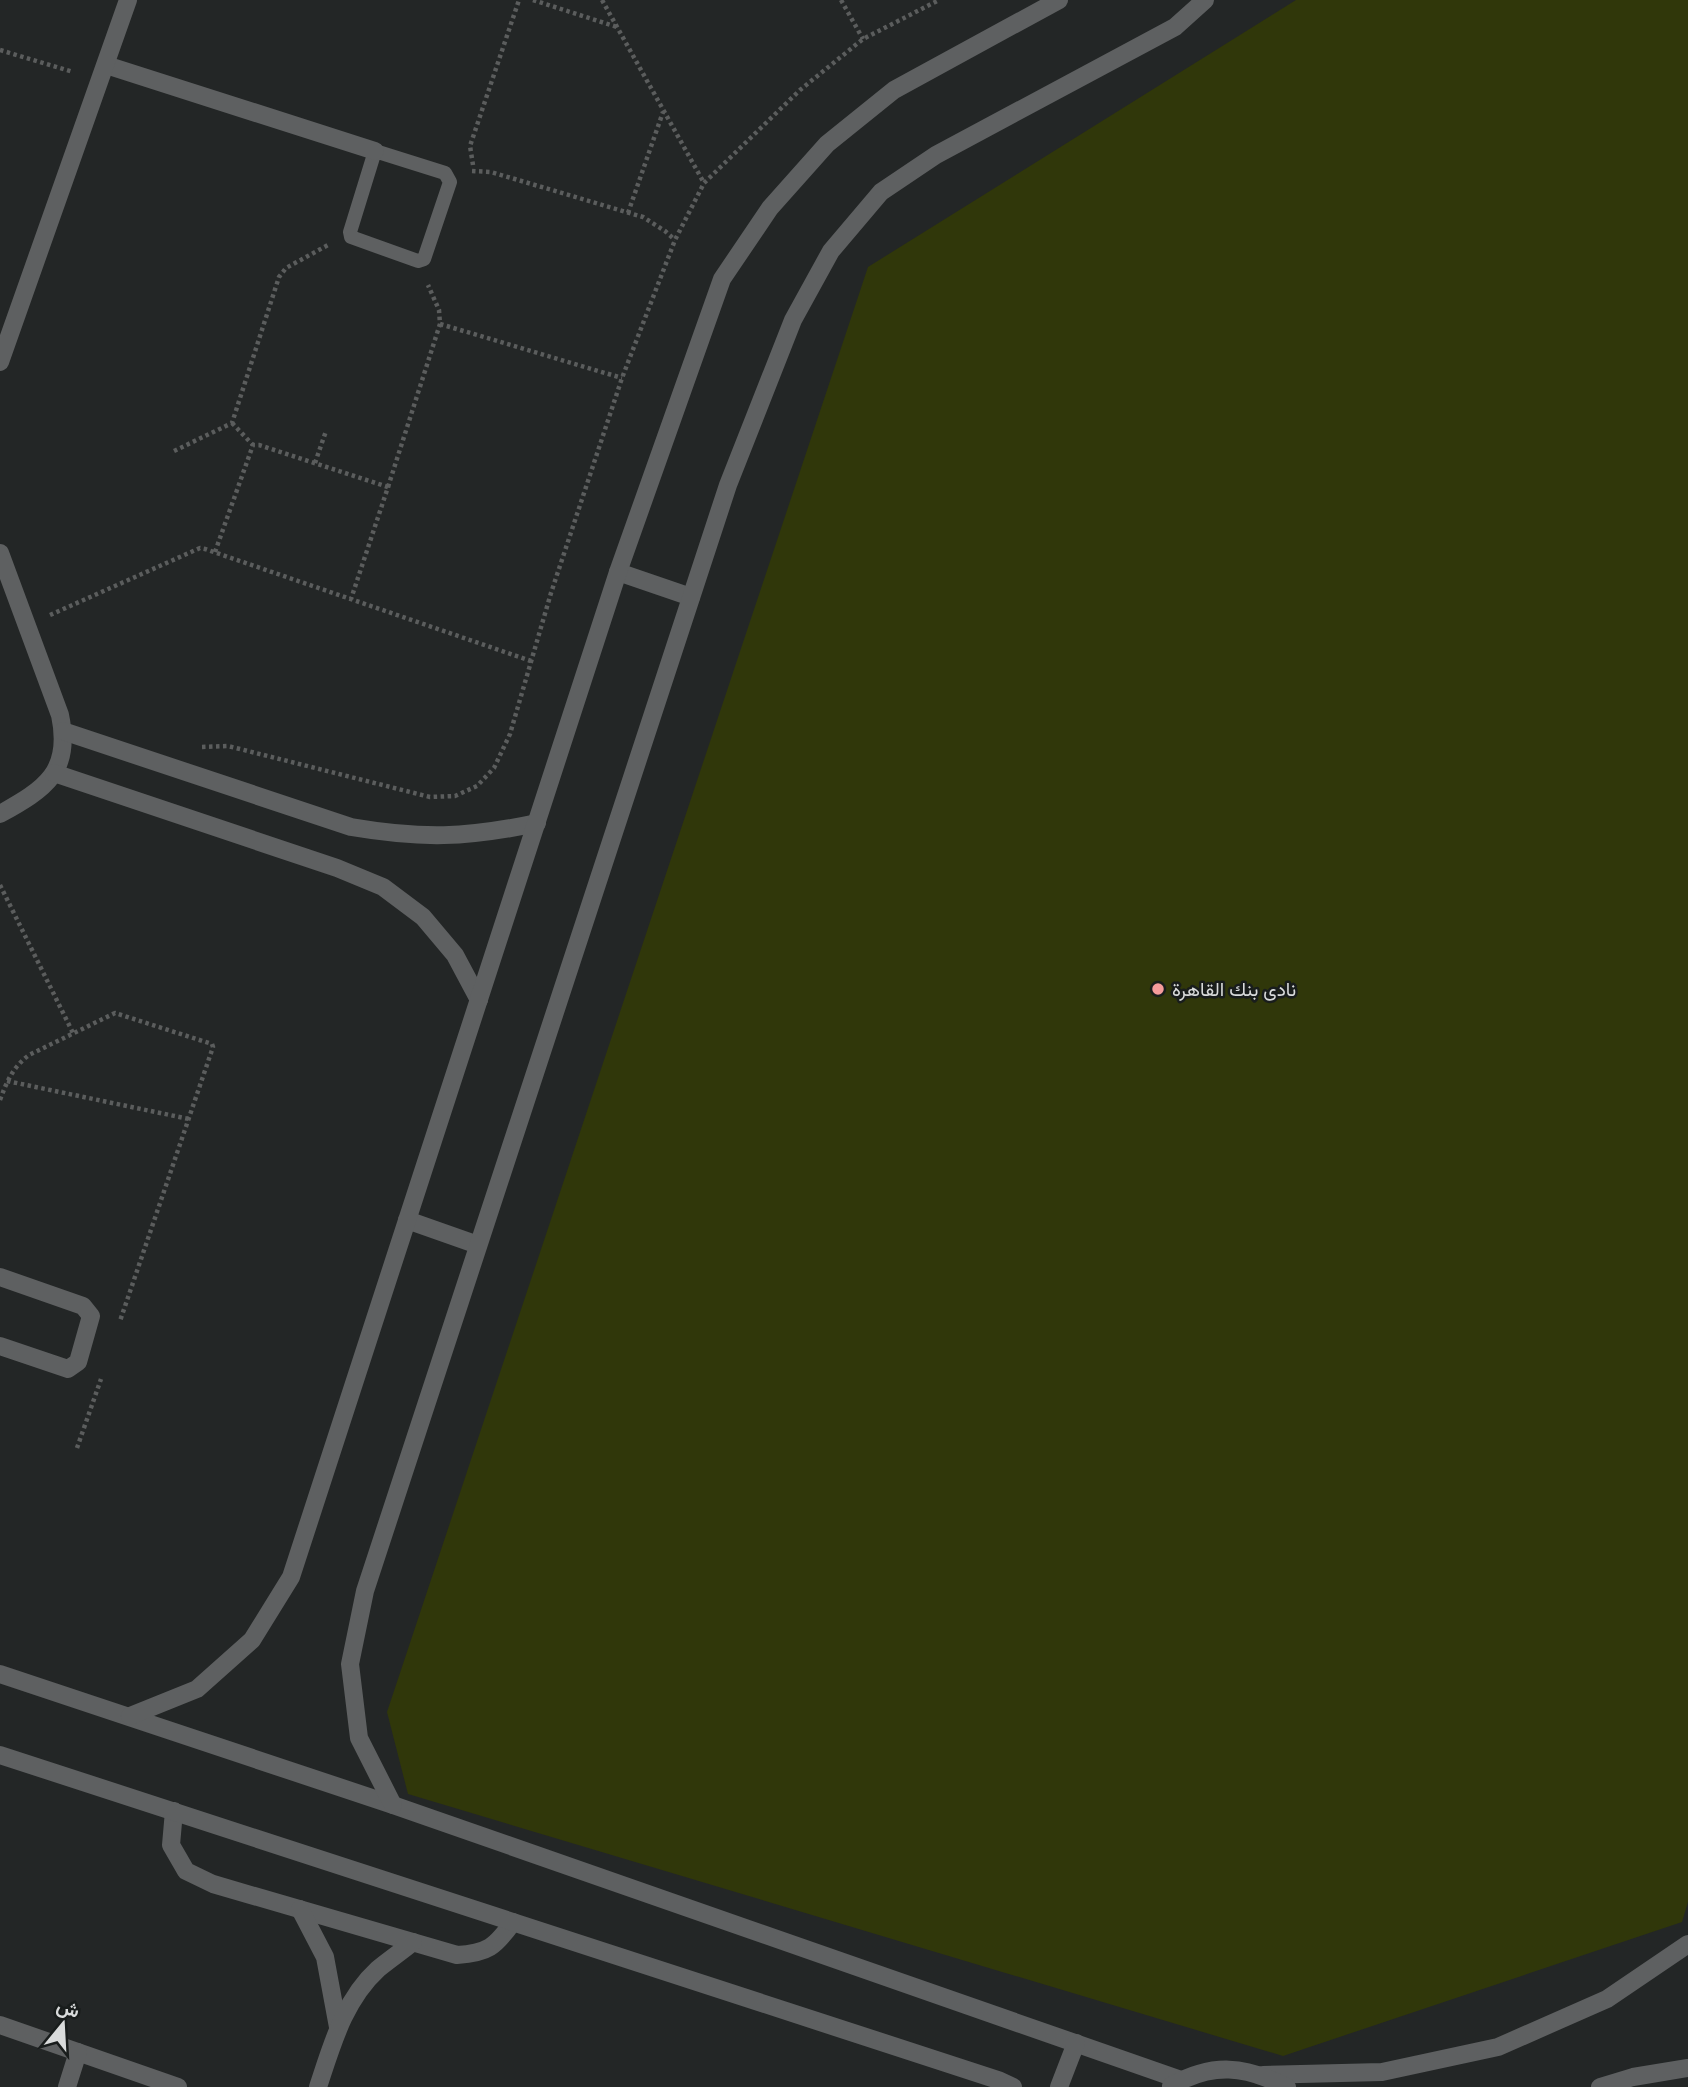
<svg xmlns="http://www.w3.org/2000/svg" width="1688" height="2087" font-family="'Open Sans',Vazirmatn,sans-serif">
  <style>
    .green { fill: #30370a }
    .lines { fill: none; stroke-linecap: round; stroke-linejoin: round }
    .path { stroke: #5b5d5d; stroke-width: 4.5; stroke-dasharray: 3.5 3.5; stroke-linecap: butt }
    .service { stroke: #5e6061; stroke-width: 14 }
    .minor { stroke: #5e6061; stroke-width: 18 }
    .tertiary { stroke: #5e6061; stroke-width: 18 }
    .poi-dot { fill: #f59b9b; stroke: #191d1c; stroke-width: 2.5 }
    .labels { text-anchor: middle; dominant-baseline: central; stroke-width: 5; stroke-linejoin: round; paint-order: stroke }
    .poi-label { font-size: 19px; fill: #d9dbdb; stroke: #191d1c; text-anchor: start }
  </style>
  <rect width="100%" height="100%" fill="#232626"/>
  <polygon class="green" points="1296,0 1688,0 1688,1902 1682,1922 1283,2056 408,1794 387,1712 868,267"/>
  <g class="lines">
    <g class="path">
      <polyline points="533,0 617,27"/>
      <polyline points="602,0 704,183"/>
      <polyline points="841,0 863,39"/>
      <polyline points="0,50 73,72"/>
      <polyline points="473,165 470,146 519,0"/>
      <polyline points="472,171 491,172 643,217 665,231 675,240"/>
      <polyline points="628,213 663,112"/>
      <polyline points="440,324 622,378"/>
      <polyline points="232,423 253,445"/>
      <polyline points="174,451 232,423 279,277 286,268 328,245"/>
      <polyline points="315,463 326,431"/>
      <polyline points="388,487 440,324 439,310 428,285"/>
      <polyline points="215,552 253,445 259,445 388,487 351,599"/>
      <polyline points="50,615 200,548 205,549 531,661"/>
      <polyline points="202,747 228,746 430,797 455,796 477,786 494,768 510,734 551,593 622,378 675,240 704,183 800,90 863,39 939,0"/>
      <polyline points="0,885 73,1033"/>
      <polyline points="7,1081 189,1119"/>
      <path d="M0 1100C7 1081 13 1067 29 1055L115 1013 212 1044 213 1047 120 1321"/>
      <polyline points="77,1448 101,1379"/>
    </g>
    <polygon class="service" points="375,151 445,173 450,182 424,259 418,261 351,237 350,232"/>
    <g class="minor">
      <polyline points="106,65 375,151"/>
      <polyline points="0,362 128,0"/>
      <path d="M0 553 60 715C72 772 45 789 0 814"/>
      <path d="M63 731 351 827C422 839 466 838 537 823"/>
      <polyline points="54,773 337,868 383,887 423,917 455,955 479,1000"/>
      <polyline points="0,1277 83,1306 91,1316 78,1362 68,1369 0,1346"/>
      <path d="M174 1811 171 1845 186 1871 213 1884 457 1955C488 1953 495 1947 513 1922"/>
      <polyline points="300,1909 325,1957 338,2027"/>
      <polyline points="0,2025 178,2087"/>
      <polyline points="67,2087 78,2052"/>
      <path d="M318 2087C332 2045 344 2000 378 1969 389 1960 402 1951 413 1942"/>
    </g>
    <g class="tertiary">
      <polyline points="618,572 691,597"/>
      <polyline points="407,1220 478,1245"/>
      <polyline points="0,1674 393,1805 1181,2080"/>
      <polyline points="130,1716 197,1689 252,1640 291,1577 618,572 722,279 770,208 827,144 894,90 1059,0"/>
      <polyline points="0,1755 998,2080 1013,2087"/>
      <polyline points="393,1805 359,1738 350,1664 365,1591 728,485 793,320 831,251 881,192 936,155 1175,27 1205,0"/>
      <polyline points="1263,2075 1382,2072 1498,2047 1607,1999 1688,1944"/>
      <path d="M1171 2086C1213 2062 1245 2066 1287 2087"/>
      <polyline points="1059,2087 1076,2043"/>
      <polyline points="1600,2087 1633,2077 1688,2068"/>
    </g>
  </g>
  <circle class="poi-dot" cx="1158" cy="989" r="7"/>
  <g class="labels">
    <g class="poi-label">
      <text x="1172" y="989">نادى بنك القاهرة</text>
    </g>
  </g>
  <g transform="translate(63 2024) rotate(18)" stroke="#191d1c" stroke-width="5" paint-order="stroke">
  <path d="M0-5L12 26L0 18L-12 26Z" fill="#d9dbdb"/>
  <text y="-10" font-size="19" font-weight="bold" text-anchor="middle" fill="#d9dbdb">ش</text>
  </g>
</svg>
